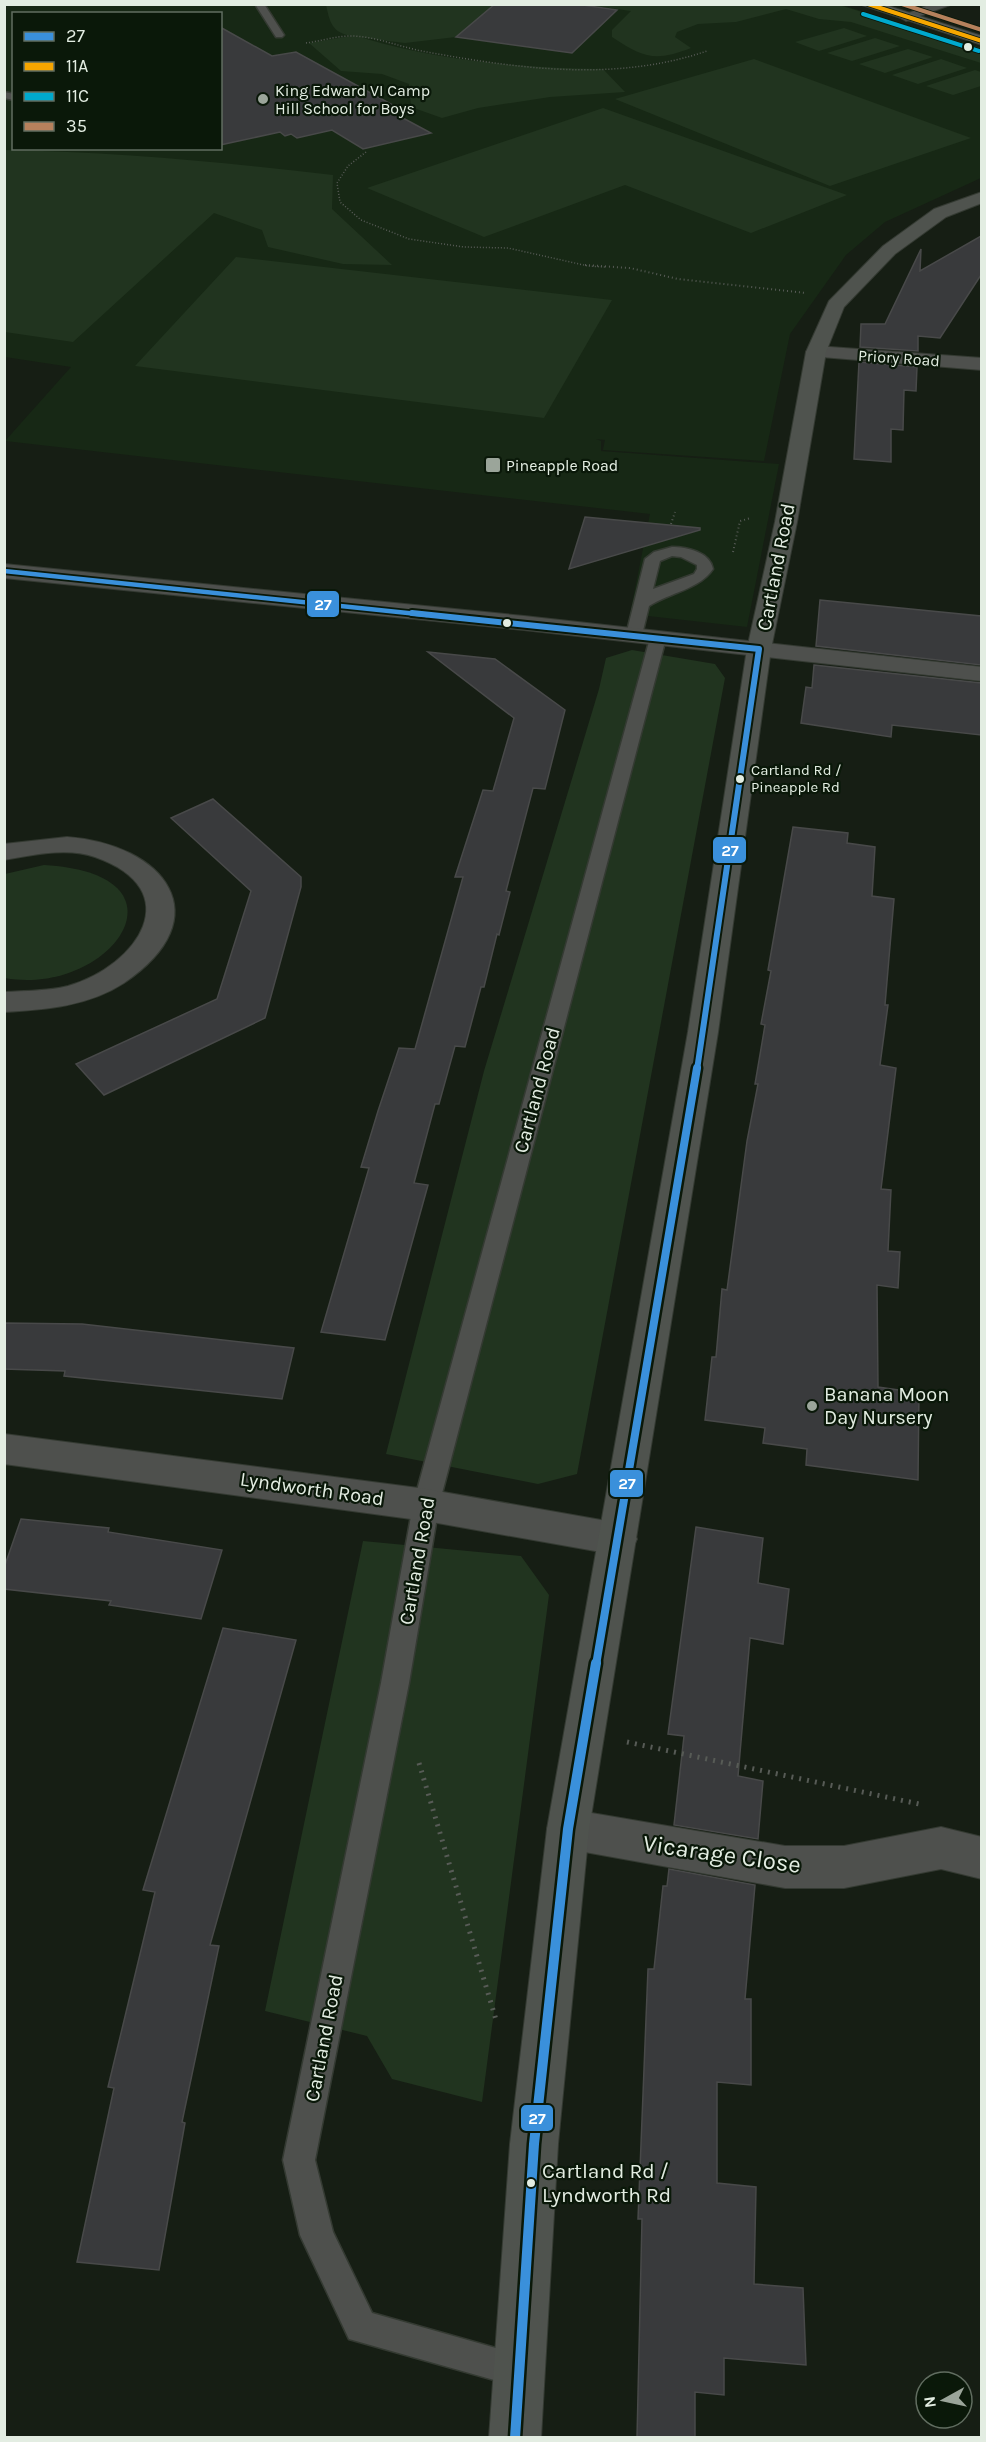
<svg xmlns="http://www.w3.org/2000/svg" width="986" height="2442" font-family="Karla,sans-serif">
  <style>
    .built { fill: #172815; fill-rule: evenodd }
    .green { fill: #21341f }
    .building { fill: #393a3c; stroke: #484949; stroke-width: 1.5 }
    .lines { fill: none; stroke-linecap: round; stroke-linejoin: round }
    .lane-casing { stroke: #343a32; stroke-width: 3 }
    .street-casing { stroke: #343a32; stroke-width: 2 }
    .secondary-casing { stroke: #343a32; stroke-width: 2 }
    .primary-casing { stroke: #343a32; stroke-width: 2 }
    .path-far2 { stroke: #575b56; stroke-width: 1.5; stroke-dasharray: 1 2; stroke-linecap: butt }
    .path-far1 { stroke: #575b56; stroke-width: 2; stroke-dasharray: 1 3; stroke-linecap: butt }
    .path { stroke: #575b56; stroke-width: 5; stroke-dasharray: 2 6; stroke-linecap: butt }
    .lane { fill: #4e504d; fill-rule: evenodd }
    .street { fill: #4e504d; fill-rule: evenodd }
    .secondary { fill: #4f534e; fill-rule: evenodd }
    .primary { fill: #565a55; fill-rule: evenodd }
    .bus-1-far3-casing { stroke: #0a1809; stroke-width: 8 }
    .bus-1-far2-casing { stroke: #0a1809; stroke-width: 10 }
    .bus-1-far1-casing { stroke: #0a1809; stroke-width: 13 }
    .bus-1-casing { stroke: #0a1809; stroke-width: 15 }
    .bus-2-casing { stroke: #0a1809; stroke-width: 6 }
    .bus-3-casing { stroke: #0a1809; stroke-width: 6 }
    .bus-4-casing { stroke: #0a1809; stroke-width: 6 }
    .bus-1-far3 { stroke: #3a90db; stroke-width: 4.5 }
    .bus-1-far2 { stroke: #3a90db; stroke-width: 6 }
    .bus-1-far1 { stroke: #3a90db; stroke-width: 8 }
    .bus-1 { stroke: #3a90db; stroke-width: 10 }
    .bus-2 { stroke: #f7a600; stroke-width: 4 }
    .bus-3 { stroke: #00a9ce; stroke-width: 4 }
    .bus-4 { stroke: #b6815c; stroke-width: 4 }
    .bus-dot { fill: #e3ede2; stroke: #0a1809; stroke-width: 2 }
    .poi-dot { fill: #9ba59a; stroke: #0a1809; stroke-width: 2 }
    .labels { text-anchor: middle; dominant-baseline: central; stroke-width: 4.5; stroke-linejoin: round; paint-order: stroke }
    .far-bus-label { font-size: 15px; fill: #e3ede2; stroke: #0a1809; text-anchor: start }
    .far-poi-label { font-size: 16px; fill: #e3ede2; stroke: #0a1809; text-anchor: start }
    .far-street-label { font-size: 16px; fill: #e3ede2; stroke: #0a1809 }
    .street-label { font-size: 20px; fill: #e3ede2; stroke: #0a1809 }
    .poi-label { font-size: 20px; fill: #e3ede2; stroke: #0a1809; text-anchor: start }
    .near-bus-label { font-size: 21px; fill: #e3ede2; stroke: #0a1809; text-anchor: start }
    .near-street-label { font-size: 24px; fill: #e3ede2; stroke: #0a1809 }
    .line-badge { stroke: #0a1809; stroke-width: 2 }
    .badge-label { font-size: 16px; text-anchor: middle; font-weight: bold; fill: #fff }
  </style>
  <rect width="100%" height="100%" fill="#161e14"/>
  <path class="built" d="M839 4 981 48V178L885 222 846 255 790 334 764 461 603 450 605 440 596 439 601 441V451L779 464 747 627 630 614 650 514 5 441 71 367 5 357V5ZM14 14H220V148H14Z"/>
  <g class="green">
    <path d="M326 5H495L456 37 405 43 363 38C439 61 523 68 603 69L625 92 550 97 478 108 442 118 411 107 409 84 382 74 341 71 309 43 351 36C332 32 330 23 326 5Z"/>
    <path d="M587 5H839L981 48V63L851 22 819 19 786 9 736 22 698 24 677 32 675 37 691 48C655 62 644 58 612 37V30L631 11Z"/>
    <polygon points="844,28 867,36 819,51 795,42"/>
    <polygon points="875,38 900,46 852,61 827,53"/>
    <polygon points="908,49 933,57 885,73 859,64"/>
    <polygon points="754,59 971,138 830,186 615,99"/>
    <polygon points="941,59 967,68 918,84 892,75"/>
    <polygon points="975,70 981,72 981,86 953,95 926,86"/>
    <polygon points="603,108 847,195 751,233 625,185 484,237 367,188"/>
    <path d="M5 150C115 152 224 162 333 175L332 209 392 265 343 264 268 247 262 230 214 213 73 342 5 332Z"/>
    <polygon points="236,257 612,300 544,418 135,366"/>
    <polygon points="632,650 715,664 725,678 577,1474 538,1484 386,1454 484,1071 599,689 606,658"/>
    <path d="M44 865C199 874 110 997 5 978V874Z"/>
    <polygon points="363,1541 521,1556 549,1595 482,2102 392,2079 367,2036 265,2011"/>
  </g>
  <g class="building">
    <polygon points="495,4 576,4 617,10 572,53 456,37"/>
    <polygon points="220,27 272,56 296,52 398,108 388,110 431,133 363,149 332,130 297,138 291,134 285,136 280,132 220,145"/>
    <polygon points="981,236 981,275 940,338 918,336 918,351 860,347 861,324 885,324 921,249 920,271"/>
    <polygon points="859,362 917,367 916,391 904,390 903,430 891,429 891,462 854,459"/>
    <polygon points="585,517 700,528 700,530 569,569"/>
    <polygon points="820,600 981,616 981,665 816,646"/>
    <polygon points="428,652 495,659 565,710 545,789 533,788 506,891 510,892 499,935 497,934 484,987 481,987 465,1047 455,1046 439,1104 435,1104 414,1183 428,1185 385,1340 321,1332 369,1168 361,1167 378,1111 399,1048 415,1049 463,877 455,877 483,790 493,791 514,718"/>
    <polygon points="814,665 981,683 981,735 892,725 891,737 801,723 806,687 812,688"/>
    <polygon points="213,799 301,877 301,887 265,1018 104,1095 76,1064 217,999 251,891 171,818"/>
    <polygon points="793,827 848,833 847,843 875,847 872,896 894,899 885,1005 888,1005 880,1065 896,1068 881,1189 891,1190 888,1251 900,1252 898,1288 877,1285 878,1387 919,1393 918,1480 806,1465 807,1449 763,1443 765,1428 705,1420 712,1357 716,1357 722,1289 727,1290 747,1141 758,1084 755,1084 765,1025 761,1024 771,971 768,970"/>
    <polygon points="4,1323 82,1324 294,1348 282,1399 64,1376 65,1371 4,1369"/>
    <polygon points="21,1519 109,1528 108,1532 222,1550 201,1619 109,1605 111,1601 4,1589 4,1568"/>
    <polygon points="696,1527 763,1538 758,1583 789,1589 783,1644 750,1638 738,1776 763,1781 758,1839 674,1825 684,1736 668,1734"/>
    <polygon points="223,1628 296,1640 210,1945 219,1946 182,2122 185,2123 159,2270 77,2262 114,2088 108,2087 155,1892 143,1890"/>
    <polygon points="669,1869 755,1885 745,1999 751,1999 751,2085 717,2082 717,2183 756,2187 754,2284 803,2288 806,2365 724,2358 724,2395 695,2392 695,2438 637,2438 642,2219 638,2219 648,1969 654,1969 663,1886 667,1886"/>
  </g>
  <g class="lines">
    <g class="lane-casing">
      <g id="lane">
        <polygon points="255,4 264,4 284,35 282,37 276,37"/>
        <polygon points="4,92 14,94 14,100 4,98"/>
        <path d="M672 547C687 547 710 552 713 569 700 589 669 593 649 606L642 635 640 638H628L626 635 645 559 654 552ZM672 556 681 557 697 565V569L694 574 653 589 660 561Z"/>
        <polygon points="658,633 666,638 439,1505 409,1683 315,2160 333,2232 372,2313 531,2358 536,2370 531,2382 519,2387 349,2339 300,2235 283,2160 381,1683 413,1505 650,638"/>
      </g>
    </g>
    <g class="street-casing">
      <g id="street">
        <polygon points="931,4 953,4 906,21 899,17"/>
        <polygon points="816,346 982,358 982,370 809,356 806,352 809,348"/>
        <polygon points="4,564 524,616 982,667 982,681 524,630 4,578"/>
        <path d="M67 837C164 844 222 917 124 983 89 1006 45 1010 4 1012V992C25 991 48 991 68 986 138 966 189 890 95 857 67 847 32 855 4 860V844Z"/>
        <polygon points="4,1434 426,1489 618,1523 631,1527 637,1539 631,1551 618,1555 426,1521 4,1464"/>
        <polygon points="568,1809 785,1846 844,1846 941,1827 982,1837 982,1879 941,1869 844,1888 785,1888 568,1849 553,1843 547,1829 553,1815"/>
      </g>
    </g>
    <g class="secondary-casing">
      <polygon id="secondary" points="982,192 982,203 946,217 895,254 844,307 826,352 797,522 771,649 718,1032 589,1829 558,2144 541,2438 489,2438 510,2144 547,1829 688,1032 747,649 775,522 806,352 829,301 883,246 934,209"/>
    </g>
    <g class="primary-casing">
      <polygon id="primary" points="859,4 882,4 982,36 982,45"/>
    </g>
    <g class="path-far2">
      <path d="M306 43C321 41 336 36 351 36 376 36 402 48 427 52 520 69 616 82 707 51"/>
      <polyline points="366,152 348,166 337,183 340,202 361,220 409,239 464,247 508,248 588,266 605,267"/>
    </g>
    <g class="path-far1">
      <polyline points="585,265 630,268 678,279 806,293"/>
      <polyline points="671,524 675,512"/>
      <polyline points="733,552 740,521 751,518"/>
    </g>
    <g class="path">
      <polyline points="627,1742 919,1804"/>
      <polyline points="419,1763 497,2023"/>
    </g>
    <use href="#lane" class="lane"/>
    <use href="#street" class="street"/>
    <use href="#secondary" class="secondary"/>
    <use href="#primary" class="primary"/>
    <g class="bus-1-far3-casing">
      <polyline id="bus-1-far3" points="4,571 427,615"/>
    </g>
    <g class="bus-1-far2-casing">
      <polyline id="bus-1-far2" points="412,613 759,649 697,1070"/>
    </g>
    <g class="bus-1-far1-casing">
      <polyline id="bus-1-far1" points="596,1665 697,1068"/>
    </g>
    <g class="bus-1-casing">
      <polyline id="bus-1" points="515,2438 534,2144 568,1829 596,1663"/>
    </g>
    <g class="bus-2-casing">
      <polyline id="bus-2" points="868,4 982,41"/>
    </g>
    <g class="bus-3-casing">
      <polyline id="bus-3" points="863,14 979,51"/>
    </g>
    <g class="bus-4-casing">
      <polyline id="bus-4" points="902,4 982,30"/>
    </g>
    <use href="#bus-1-far3" class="bus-1-far3"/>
    <use href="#bus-1-far2" class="bus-1-far2"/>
    <use href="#bus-1-far1" class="bus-1-far1"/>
    <use href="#bus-1" class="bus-1"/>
    <use href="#bus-2" class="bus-2"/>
    <use href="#bus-3" class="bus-3"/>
    <use href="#bus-4" class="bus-4"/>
  </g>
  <g class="bus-dot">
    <circle cx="968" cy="47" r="5"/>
    <circle cx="507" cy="623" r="5"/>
    <circle cx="740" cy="779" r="5"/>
    <circle cx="531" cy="2183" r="5"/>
  </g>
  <g class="poi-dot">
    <circle cx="263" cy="99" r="6"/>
    <rect x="485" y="457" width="16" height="16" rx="3"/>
    <circle cx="812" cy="1406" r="6"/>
  </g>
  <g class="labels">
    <g class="far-bus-label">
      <text x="751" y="770">Cartland Rd /<tspan x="751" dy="17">Pineapple Rd</tspan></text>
    </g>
    <g class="far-poi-label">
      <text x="275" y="90">King Edward VI Camp<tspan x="275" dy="18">Hill School for Boys</tspan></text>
      <text x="506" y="465">Pineapple Road</text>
    </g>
    <g class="far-street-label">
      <text transform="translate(899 358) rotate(4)">Priory Road</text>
    </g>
    <g class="street-label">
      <text transform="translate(776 567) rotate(-79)">Cartland Road</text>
      <text transform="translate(537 1090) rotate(-75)">Cartland Road</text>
      <text transform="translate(312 1489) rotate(8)">Lyndworth Road</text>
      <text transform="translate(417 1561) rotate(-80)">Cartland Road</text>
      <text transform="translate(324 2038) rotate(-79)">Cartland Road</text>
    </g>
    <g class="poi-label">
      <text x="824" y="1394">Banana Moon<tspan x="824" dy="23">Day Nursery</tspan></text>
    </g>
    <g class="near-bus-label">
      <text x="542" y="2171">Cartland Rd /<tspan x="542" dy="24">Lyndworth Rd</tspan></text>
    </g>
    <g class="near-street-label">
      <text transform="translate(722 1854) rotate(8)">Vicarage Close</text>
    </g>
  </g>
  <g class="line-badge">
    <rect x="306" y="590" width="34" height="28" rx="6" fill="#3a90db"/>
    <rect x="712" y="836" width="35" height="28" rx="6" fill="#3a90db"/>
    <rect x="609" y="1469" width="35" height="29" rx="6" fill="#3a90db"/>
    <rect x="520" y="2104" width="34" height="28" rx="6" fill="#3a90db"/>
  </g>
  <g class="badge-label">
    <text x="323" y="610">27</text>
    <text x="730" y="856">27</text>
    <text x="627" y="1489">27</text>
    <text x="537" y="2124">27</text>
  </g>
  <rect width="986" height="2442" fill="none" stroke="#e3ede2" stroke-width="12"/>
  <rect x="12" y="12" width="210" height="138" fill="#0a1809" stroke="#616d60" stroke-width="1.5"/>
  <rect x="24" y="32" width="30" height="9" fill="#3a90db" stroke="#616d60" stroke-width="1.5"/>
  <text x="66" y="42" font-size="18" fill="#e3ede2">27</text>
  <rect x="24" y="62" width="30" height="9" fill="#f7a600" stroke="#616d60" stroke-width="1.5"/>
  <text x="66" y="72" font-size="18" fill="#e3ede2">11A</text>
  <rect x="24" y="92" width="30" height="9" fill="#00a9ce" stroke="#616d60" stroke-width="1.5"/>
  <text x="66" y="102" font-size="18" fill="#e3ede2">11C</text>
  <rect x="24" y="122" width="30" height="9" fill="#b6815c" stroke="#616d60" stroke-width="1.5"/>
  <text x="66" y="132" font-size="18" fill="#e3ede2">35</text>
  <g transform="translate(944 2400) rotate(262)"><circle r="28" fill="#0a1809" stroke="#616d60" stroke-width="1.5"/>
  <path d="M0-4.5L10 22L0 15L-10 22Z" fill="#9ba59a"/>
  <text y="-9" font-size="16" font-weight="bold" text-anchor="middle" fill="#e3ede2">N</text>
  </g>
</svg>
